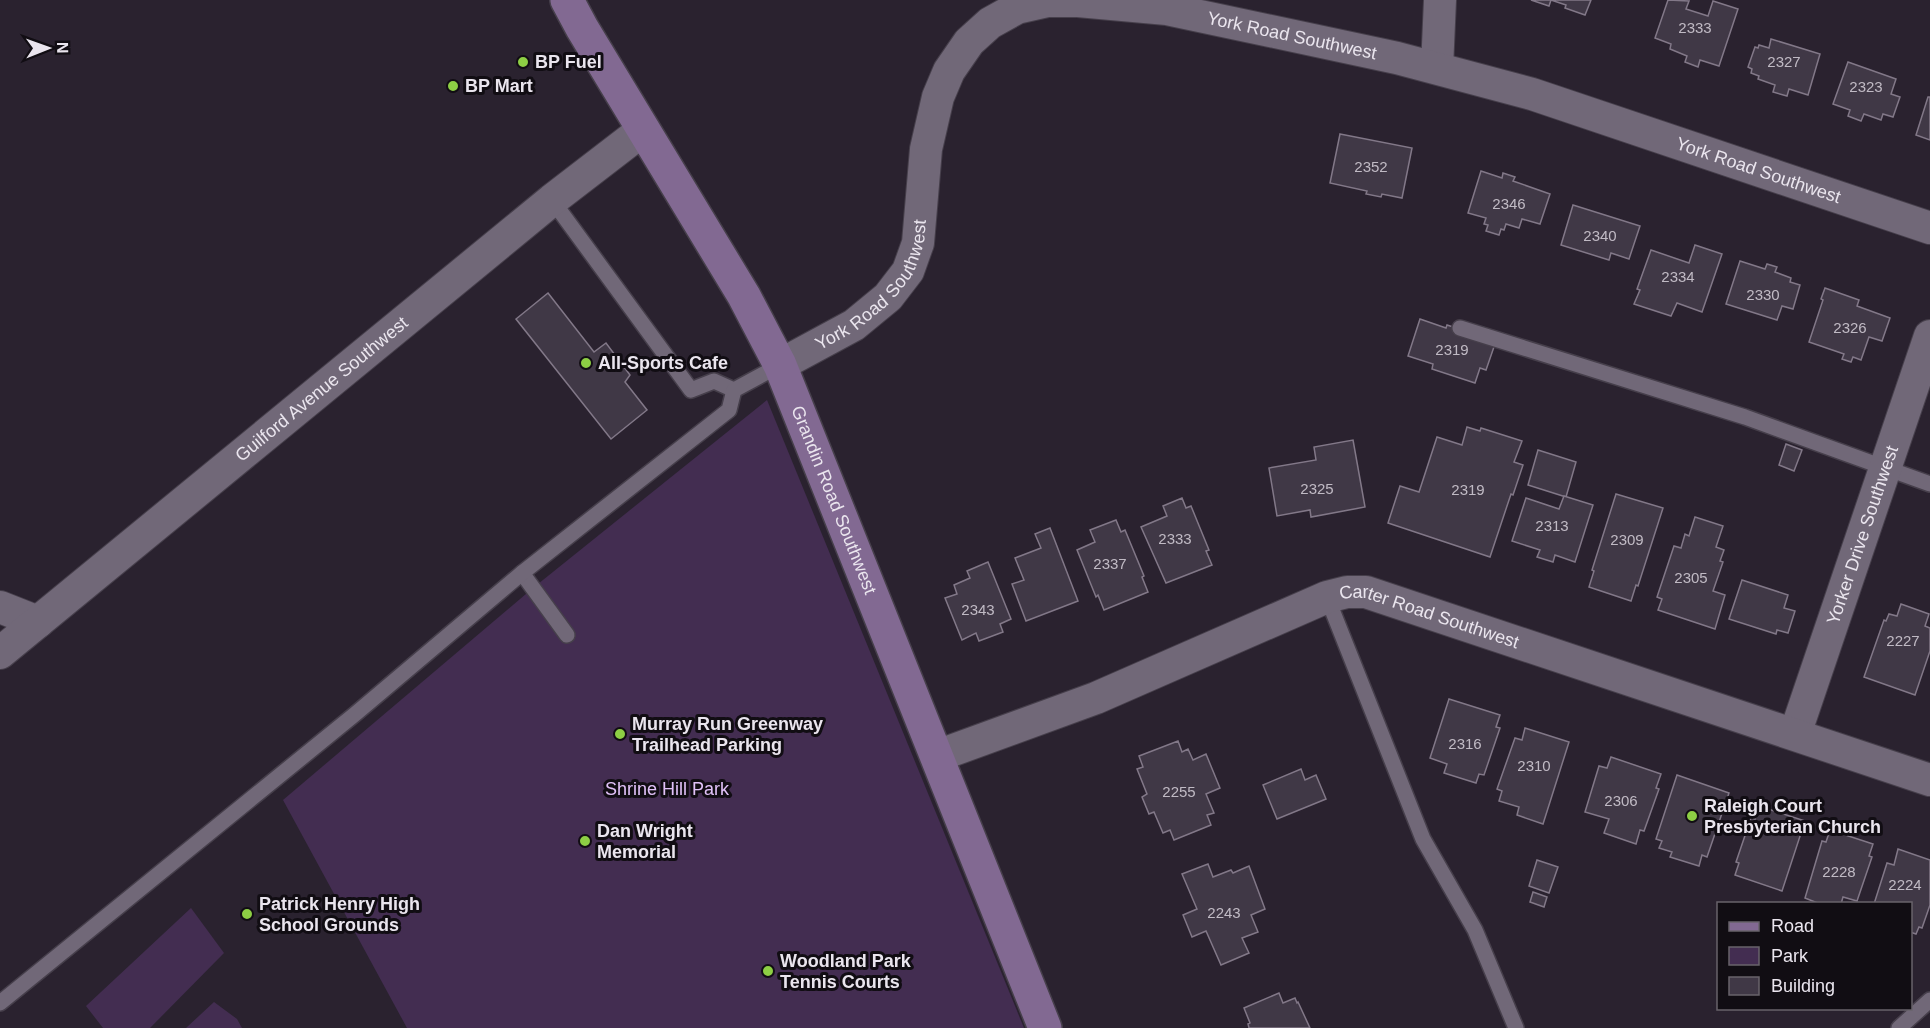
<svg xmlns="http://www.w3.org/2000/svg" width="1930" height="1028" font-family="Arial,sans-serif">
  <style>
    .green { fill: #432d51 }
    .building { fill: #403846; stroke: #827888; stroke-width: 1.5 }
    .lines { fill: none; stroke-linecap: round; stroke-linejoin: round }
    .lane-casing { stroke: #463f4b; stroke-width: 18 }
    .street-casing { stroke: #463f4b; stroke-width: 34 }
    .secondary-casing { stroke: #463f4b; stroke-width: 36 }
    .lane { stroke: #716878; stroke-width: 15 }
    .street { stroke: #716878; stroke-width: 32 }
    .secondary { stroke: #826992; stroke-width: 33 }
    .poi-dot { fill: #8dce44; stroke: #110d13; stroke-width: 2 }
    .labels { text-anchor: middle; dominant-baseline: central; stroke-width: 6; stroke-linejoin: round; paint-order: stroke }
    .number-label { font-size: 15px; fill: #c0bac4 }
    .street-label { font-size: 18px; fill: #eae5ee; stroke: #110d13 }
    .poi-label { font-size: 18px; font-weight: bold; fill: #eae5ee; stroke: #110d13; text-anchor: start }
    .park-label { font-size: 18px; fill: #e1c1f8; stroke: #110d13 }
  </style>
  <rect width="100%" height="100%" fill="#2a222f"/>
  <g class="green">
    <polygon points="767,400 1024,1028 407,1028 283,800 533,588"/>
    <polygon points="191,908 224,953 150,1028 103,1028 86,1006"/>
    <polygon points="214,1002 237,1019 242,1028 186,1028"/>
  </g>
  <g class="building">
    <polygon points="1531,0 1591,0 1585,15 1565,8 1566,5 1551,0 1549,6"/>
    <polygon points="1668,0 1689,1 1686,9 1708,16 1713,1 1738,9 1719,66 1700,60 1698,67 1685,62 1687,56 1670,49 1671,44 1655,38"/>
    <polygon points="1771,39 1820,54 1808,95 1789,89 1787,96 1773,92 1775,85 1758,79 1759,76 1751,73 1752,69 1748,67 1755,47 1758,48 1759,45 1769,48"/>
    <polygon points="1848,62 1896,79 1891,94 1900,97 1893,117 1883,114 1881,120 1864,114 1861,121 1848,116 1850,110 1833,104"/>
    <polygon points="1928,97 1930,97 1930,140 1916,135"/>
    <polygon points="1340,134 1412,148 1402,198 1382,194 1381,197 1366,194 1367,191 1330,183"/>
    <polygon points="1481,171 1502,178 1503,173 1515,177 1513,181 1550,194 1540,224 1522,219 1519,228 1506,224 1504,230 1501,229 1499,235 1486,231 1488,225 1484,224 1486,218 1468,213"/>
    <polygon points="1573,205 1640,226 1629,259 1611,253 1609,260 1561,245"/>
    <polygon points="1695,245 1722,254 1702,312 1677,303 1671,316 1634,304 1640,290 1637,289 1651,250 1689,263"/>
    <polygon points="1740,261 1765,269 1767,264 1777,267 1775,272 1791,278 1790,282 1800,285 1793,309 1782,306 1777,320 1726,304"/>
    <polygon points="1825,288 1859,300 1857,306 1890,318 1882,341 1869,337 1861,360 1853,357 1851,362 1842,359 1844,354 1809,342 1823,300 1821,299"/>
    <polygon points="548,293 594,352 606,343 630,375 625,382 647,410 611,439 516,319"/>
    <polygon points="1420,319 1446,328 1447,325 1496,341 1486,370 1480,368 1475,383 1432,369 1433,364 1408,356"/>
    <polygon points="1467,427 1480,431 1481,428 1522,441 1514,462 1523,465 1513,495 1511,494 1490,557 1388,523 1400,486 1419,492 1437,437 1462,445"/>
    <polygon points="1353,440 1365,507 1311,517 1310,510 1277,516 1269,468 1316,460 1314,447"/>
    <polygon points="1786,444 1802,450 1794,471 1779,465"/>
    <polygon points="1538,450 1576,462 1566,497 1528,485"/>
    <polygon points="1616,494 1663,508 1638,586 1636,585 1631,601 1589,587 1594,571 1592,570"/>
    <polygon points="1564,496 1593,505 1575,562 1555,555 1553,562 1537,557 1540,550 1512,541 1526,498 1559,509"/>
    <polygon points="1182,498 1186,508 1191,506 1209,550 1206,551 1212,565 1166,583 1141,527 1167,516 1163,506"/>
    <polygon points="1695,517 1723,526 1716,547 1724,550 1720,561 1723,562 1713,591 1725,595 1715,629 1658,610 1662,599 1657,597 1674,546 1681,548 1685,534 1689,536"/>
    <polygon points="1116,520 1121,532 1125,530 1144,576 1142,577 1148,592 1104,610 1098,595 1096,597 1077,550 1095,542 1090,530"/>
    <polygon points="1050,528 1078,601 1026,621 1012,584 1024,580 1015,558 1041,548 1035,534"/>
    <polygon points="988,562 1011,619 1000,624 1003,632 979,641 976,633 962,640 945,598 957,594 954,585 970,578 967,571"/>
    <polygon points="1742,580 1788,595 1784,608 1795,611 1788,633 1777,630 1776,634 1729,619"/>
    <polygon points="1901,604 1929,614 1925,626 1930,628 1930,651 1915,695 1864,677 1884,620 1886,621 1889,614 1897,616"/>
    <polygon points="1449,699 1500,715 1496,727 1500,728 1484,775 1479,774 1476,783 1444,773 1447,764 1430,758"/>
    <polygon points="1525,728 1569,742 1543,824 1517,815 1519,807 1499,801 1502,791 1497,789 1515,738 1522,740"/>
    <polygon points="1178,741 1182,752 1188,749 1193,760 1206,754 1220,788 1206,794 1214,813 1207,815 1211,825 1174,840 1170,830 1163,833 1154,812 1149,814 1142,797 1147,794 1137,769 1143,767 1139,756"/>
    <polygon points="1611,757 1661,774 1656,788 1659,789 1644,831 1640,830 1636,844 1604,833 1609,819 1585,812 1599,766 1607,768"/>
    <polygon points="1301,769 1305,780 1316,775 1326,799 1277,819 1263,785"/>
    <polygon points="1677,775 1729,793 1707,857 1702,855 1699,866 1670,857 1672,852 1659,848 1662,841 1656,839"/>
    <polygon points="1759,806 1805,821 1782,891 1735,875 1739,863 1736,862 1751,818 1755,819"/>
    <polygon points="1830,830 1873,844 1869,856 1872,857 1857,901 1843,897 1841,904 1820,904 1805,898 1822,841 1826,842"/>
    <polygon points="1898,849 1930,860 1930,905 1922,928 1919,927 1916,934 1910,932 1910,904 1874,904 1887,863 1894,865"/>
    <polygon points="1537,860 1558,867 1549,893 1529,886"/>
    <polygon points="1208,864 1213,877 1231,870 1233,873 1249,866 1265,909 1251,915 1258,932 1242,938 1249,953 1221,965 1206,931 1192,937 1183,915 1197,909 1182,874"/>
    <polygon points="1533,892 1547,897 1544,907 1530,902"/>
    <polygon points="1279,993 1283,1003 1295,998 1297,1003 1298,1002 1310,1028 1249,1028 1248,1024 1250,1023 1244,1008"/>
  </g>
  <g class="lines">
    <g class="lane-casing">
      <g id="lane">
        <polyline points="552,200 691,390 714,381 734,390"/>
        <polyline points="1460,328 1745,417 1930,484"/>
        <polyline points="522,573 567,635"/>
        <polyline points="1327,597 1423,839 1475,930 1516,1028"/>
        <polyline points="0,1003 354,715 522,573 729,410 734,390 780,365"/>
        <polyline points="1899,1028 1930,1000"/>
      </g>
    </g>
    <g class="street-casing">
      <g id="street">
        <polyline points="1437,68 1440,0"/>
        <path id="s1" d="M780 365 854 325 888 297 908 271 918 243 926 149 938 97 949 71 969 42 990 23 1017 8 1048 1H1078L1167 9 1397 58 1532 94 1930 228"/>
        <polyline points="0,607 38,622"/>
        <path id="s2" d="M0 653 552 200 643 130"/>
        <path id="s3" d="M1795 734 1930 336"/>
        <path id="s4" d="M937 756 1096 698 1327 597 1347 592H1366L1930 780"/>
      </g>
    </g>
    <g class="secondary-casing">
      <g id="secondary">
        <path id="s5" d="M567 0 582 28 744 296 780 365 1045 1028"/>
      </g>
    </g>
    <use href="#lane" class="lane"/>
    <use href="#street" class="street"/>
    <use href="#secondary" class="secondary"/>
  </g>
  <g class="poi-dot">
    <circle cx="523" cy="62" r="6"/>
    <circle cx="453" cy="86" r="6"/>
    <circle cx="586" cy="363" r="6"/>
    <circle cx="620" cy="734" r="6"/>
    <circle cx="1692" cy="816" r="6"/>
    <circle cx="585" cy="841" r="6"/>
    <circle cx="247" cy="914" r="6"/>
    <circle cx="768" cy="971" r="6"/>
  </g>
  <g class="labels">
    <g class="number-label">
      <text x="1695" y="27">2333</text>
      <text x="1784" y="61">2327</text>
      <text x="1866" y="86">2323</text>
      <text x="1371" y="166">2352</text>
      <text x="1509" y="203">2346</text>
      <text x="1600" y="235">2340</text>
      <text x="1678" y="276">2334</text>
      <text x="1763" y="294">2330</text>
      <text x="1850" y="327">2326</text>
      <text x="1452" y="349">2319</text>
      <text x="1317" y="488">2325</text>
      <text x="1468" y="489">2319</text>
      <text x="1552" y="525">2313</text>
      <text x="1175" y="538">2333</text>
      <text x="1627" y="539">2309</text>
      <text x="1110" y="563">2337</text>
      <text x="1691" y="577">2305</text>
      <text x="978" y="609">2343</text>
      <text x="1903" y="640">2227</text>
      <text x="1465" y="743">2316</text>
      <text x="1534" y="765">2310</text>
      <text x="1179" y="791">2255</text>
      <text x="1621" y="800">2306</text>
      <text x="1839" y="871">2228</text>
      <text x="1905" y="884">2224</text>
      <text x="1224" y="912">2243</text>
    </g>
    <g class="street-label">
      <text stroke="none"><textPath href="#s1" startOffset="740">York Road Southwest</textPath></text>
      <text stroke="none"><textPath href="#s1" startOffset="1226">York Road Southwest</textPath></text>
      <text stroke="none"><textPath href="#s1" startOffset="128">York Road Southwest</textPath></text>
      <text stroke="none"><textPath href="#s2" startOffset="416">Guilford Avenue Southwest</textPath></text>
      <text stroke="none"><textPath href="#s5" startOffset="568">Grandin Road Southwest</textPath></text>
      <text stroke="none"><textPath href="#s3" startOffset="210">Yorker Drive Southwest</textPath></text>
      <text stroke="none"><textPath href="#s4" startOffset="528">Carter Road Southwest</textPath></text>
    </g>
    <g class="poi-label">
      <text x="535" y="62">BP Fuel</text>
      <text x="465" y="86">BP Mart</text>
      <text x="598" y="363">All-Sports Cafe</text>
      <text x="632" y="724">Murray Run Greenway<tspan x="632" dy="21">Trailhead Parking</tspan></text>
      <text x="1704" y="806">Raleigh Court<tspan x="1704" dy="21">Presbyterian Church</tspan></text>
      <text x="597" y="831">Dan Wright<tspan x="597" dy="21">Memorial</tspan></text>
      <text x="259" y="904">Patrick Henry High<tspan x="259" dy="21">School Grounds</tspan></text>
      <text x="780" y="961">Woodland Park<tspan x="780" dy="21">Tennis Courts</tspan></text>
    </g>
    <g class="park-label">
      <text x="667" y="789">Shrine Hill Park</text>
    </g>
  </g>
  <rect x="1717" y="902" width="195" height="108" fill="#110d13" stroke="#68636b" stroke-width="1.5"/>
  <rect x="1729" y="922" width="30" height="9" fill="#826992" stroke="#68636b" stroke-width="1.5"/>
  <text x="1771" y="932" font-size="18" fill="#eae5ee">Road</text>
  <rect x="1729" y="947" width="30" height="18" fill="#432d51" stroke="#68636b" stroke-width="1.5"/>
  <text x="1771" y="962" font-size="18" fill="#eae5ee">Park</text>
  <rect x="1729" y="977" width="30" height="18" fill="#403846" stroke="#68636b" stroke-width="1.5"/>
  <text x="1771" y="992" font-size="18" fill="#eae5ee">Building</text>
  <g transform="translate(48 48) rotate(89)" stroke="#110d13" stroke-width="4.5" paint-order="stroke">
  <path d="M0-4.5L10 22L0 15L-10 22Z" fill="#eae5ee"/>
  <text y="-9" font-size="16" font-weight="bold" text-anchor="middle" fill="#eae5ee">N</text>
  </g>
</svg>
